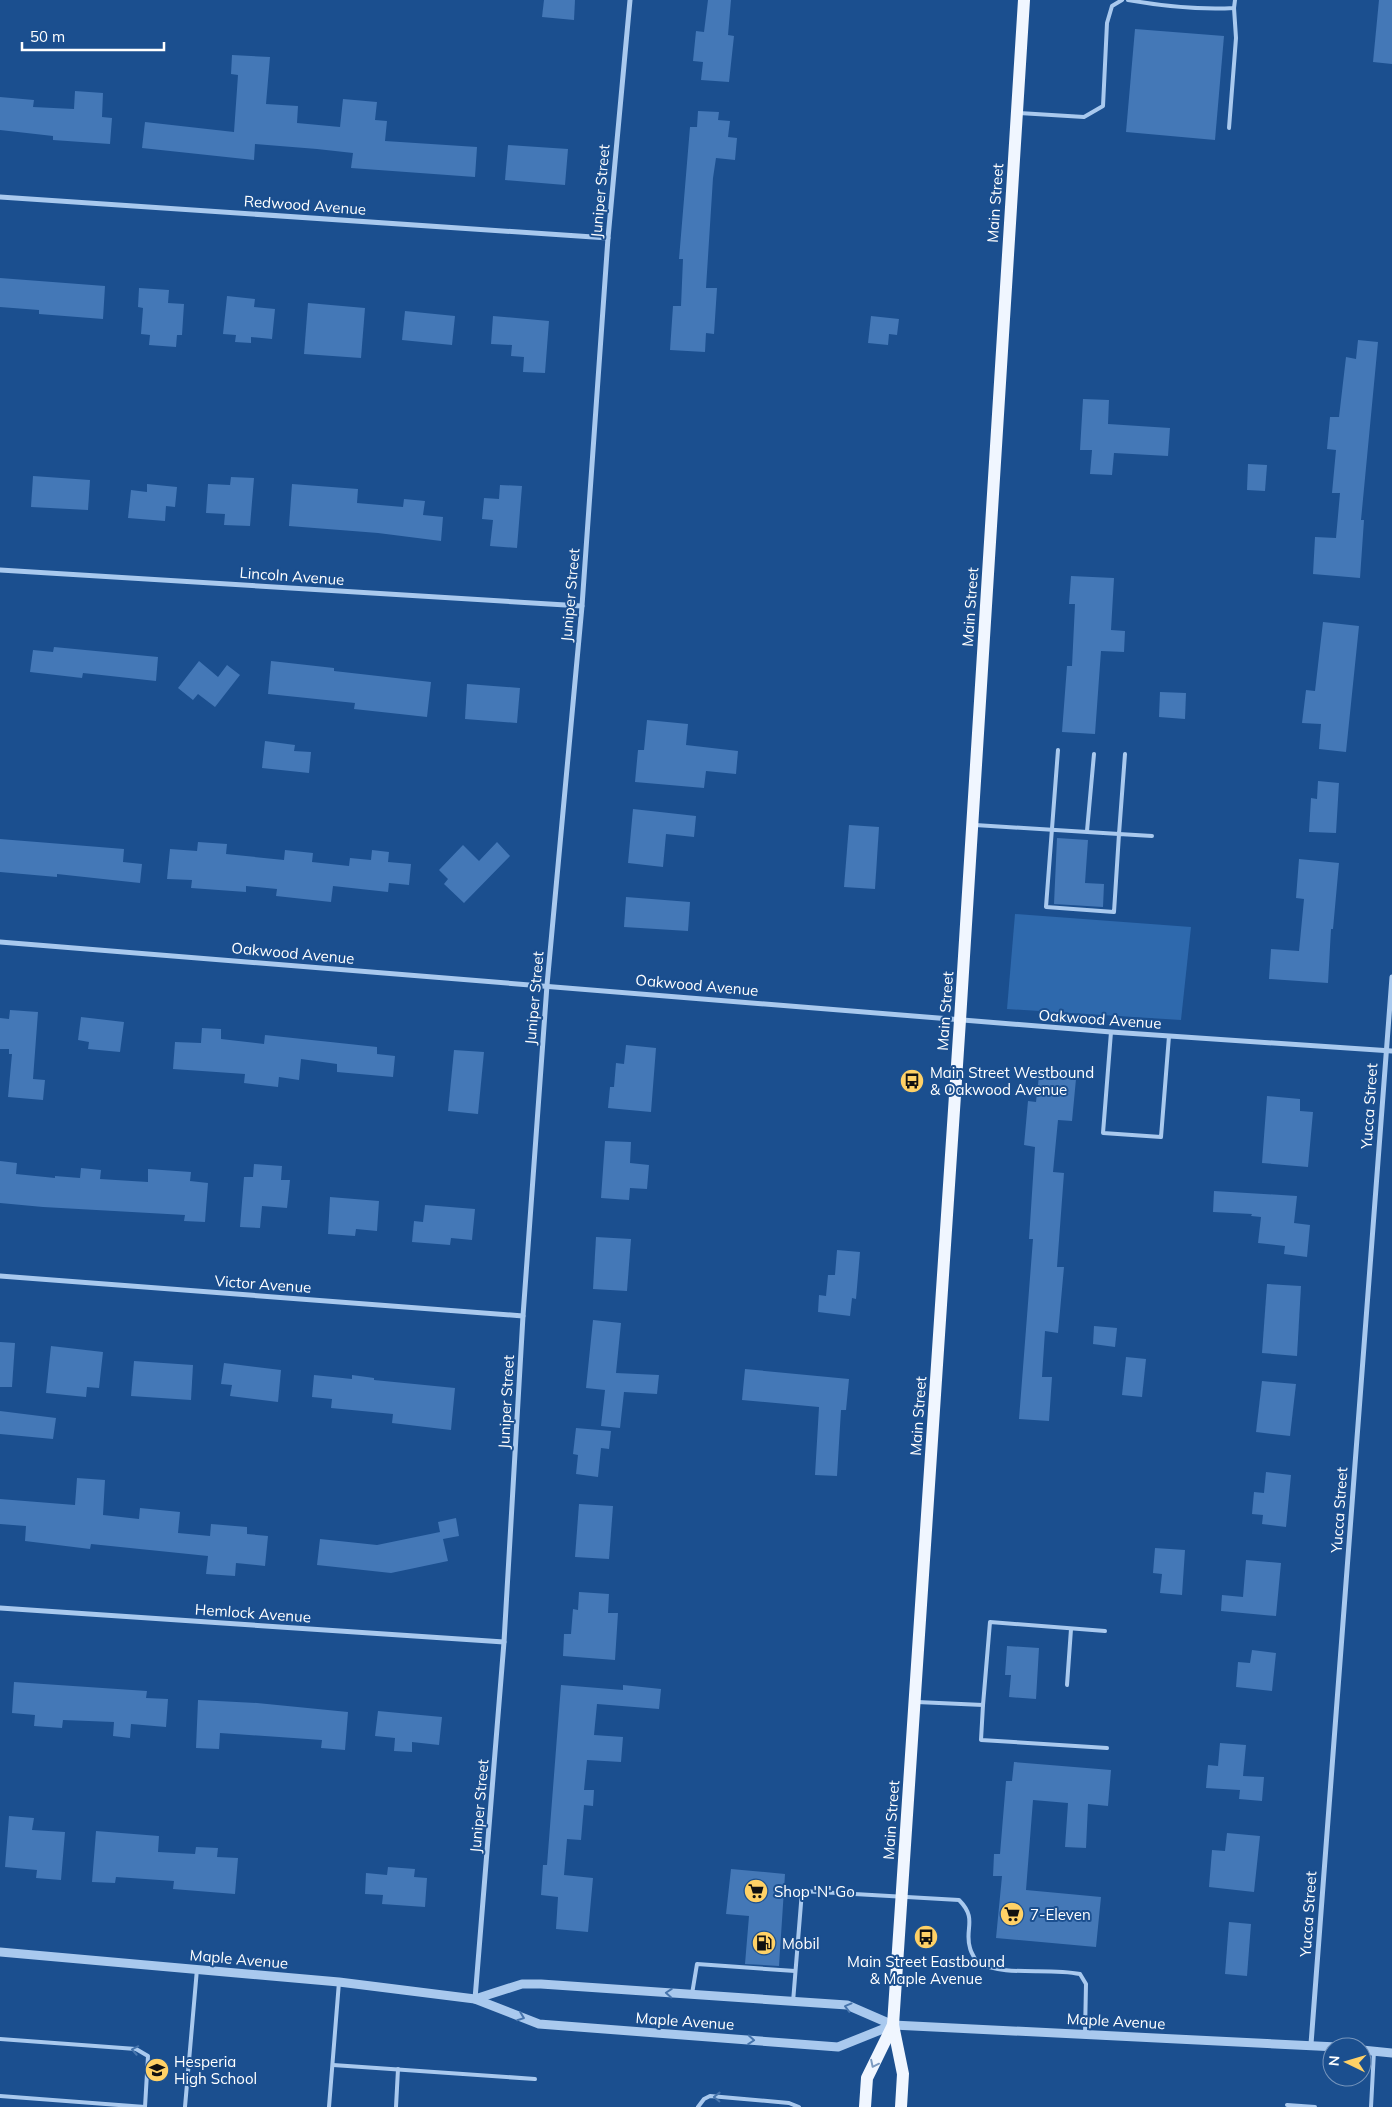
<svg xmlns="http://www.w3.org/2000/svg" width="1392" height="2107" font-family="Mulish,sans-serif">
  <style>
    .green { fill: #2e69ad }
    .building { fill: #4478b7 }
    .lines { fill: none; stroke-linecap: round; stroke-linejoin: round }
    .service { stroke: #a9c9ee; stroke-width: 4 }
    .minor { stroke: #a9c9ee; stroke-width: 5 }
    .tertiary { stroke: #a9c9ee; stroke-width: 9 }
    .primary { stroke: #f0f6ff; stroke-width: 12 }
    .oneway { stroke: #4674ac }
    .oneway2 { stroke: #7b9ac1 }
    .labels { text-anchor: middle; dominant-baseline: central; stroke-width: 4; stroke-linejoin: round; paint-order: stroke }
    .street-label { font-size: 15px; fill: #fff; stroke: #1b4f8f }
    .poi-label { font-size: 15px; fill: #fff; stroke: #1b4f8f; text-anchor: start }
  </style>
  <rect width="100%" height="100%" fill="#1b4f8f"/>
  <polygon class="green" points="1015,914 1191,927 1181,1020 1007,1009"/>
  <g class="building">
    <polygon points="544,0 575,0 574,20 542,17"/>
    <polygon points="708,0 731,0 728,35 734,36 729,82 701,80 703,62 693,61 696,31 704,32"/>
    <polygon points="1379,0 1392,0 1392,64 1373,62"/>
    <polygon points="1135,29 1224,36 1215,140 1126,132"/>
    <polygon points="232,55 270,57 266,104 298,106 297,123 340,127 343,99 377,102 375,120 387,121 385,141 477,147 475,177 351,168 353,153 317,149 255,144 254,160 142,148 145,122 234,132 238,75 231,74"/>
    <polygon points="75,91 103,93 102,117 112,118 110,144 53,140 53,136 0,130 0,97 34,100 33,107 74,109"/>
    <polygon points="698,111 719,112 718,120 730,121 728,137 737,138 735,160 716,158 713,178 706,288 717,288 714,334 706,333 705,352 670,350 673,306 681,306 683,259 679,259 690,127 697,127"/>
    <polygon points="508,145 568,149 565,185 505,180"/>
    <polygon points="0,278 105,286 103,319 39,314 39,310 0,307"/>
    <polygon points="139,288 169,290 168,303 184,304 182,335 177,335 176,347 149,345 150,335 141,334 143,308 138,307"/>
    <polygon points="227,296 255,299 254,307 275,309 272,339 251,337 251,343 235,342 236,335 223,334"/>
    <polygon points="308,303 365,308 361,358 304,354"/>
    <polygon points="405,311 455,316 452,345 402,340"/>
    <polygon points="493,316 549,321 545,373 523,372 524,357 511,356 512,345 491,344"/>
    <polygon points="871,316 899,319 897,335 889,334 888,345 868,343"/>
    <polygon points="1358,340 1378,342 1361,520 1364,520 1360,578 1313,574 1315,537 1336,538 1340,493 1332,493 1336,450 1327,449 1330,417 1339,417 1346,357 1356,359"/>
    <polygon points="1083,399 1109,400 1108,424 1170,428 1168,456 1114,453 1112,475 1090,474 1092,450 1080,450"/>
    <polygon points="1248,464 1267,465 1265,491 1247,490"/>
    <polygon points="33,476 90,480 88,510 31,507"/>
    <polygon points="231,477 254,478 250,526 224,525 225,514 206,513 208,484 230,485"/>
    <polygon points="147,484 177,487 175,507 166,506 165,521 128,518 131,490 147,492"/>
    <polygon points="292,484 358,489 357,503 403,507 404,499 425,501 423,515 443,517 441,541 378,533 289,526"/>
    <polygon points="500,485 522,486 517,548 490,546 493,520 482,519 484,498 499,499"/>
    <polygon points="1071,576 1114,578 1111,630 1125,631 1124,652 1101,651 1095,734 1062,732 1067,666 1072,666 1075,604 1069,604"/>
    <polygon points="1323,622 1359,626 1346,752 1319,749 1321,724 1302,723 1306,690 1315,691"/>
    <polygon points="54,647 158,657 156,681 83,673 82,678 30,672 33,650 53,652"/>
    <polygon points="199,661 218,677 227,665 240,675 215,707 198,694 193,700 178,688"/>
    <polygon points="271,661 334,668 334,671 431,682 427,717 354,709 355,703 268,694"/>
    <polygon points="467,684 520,688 517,723 465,719"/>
    <polygon points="1160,692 1186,693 1185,719 1159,717"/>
    <polygon points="647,720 688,724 686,745 738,751 736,774 706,771 704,788 635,782 638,750 644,750"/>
    <polygon points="265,741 295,745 294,751 311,752 309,773 262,768"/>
    <polygon points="1318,781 1339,783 1336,833 1309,832 1311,798 1317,799"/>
    <polygon points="633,809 696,816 694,837 666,834 663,867 628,863"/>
    <polygon points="849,825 879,827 875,889 844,887"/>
    <polygon points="1057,838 1088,840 1085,883 1104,884 1103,907 1054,904"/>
    <polygon points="0,839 124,849 123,862 142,864 140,883 57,874 57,877 0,872"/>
    <polygon points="198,842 227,844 226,854 284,860 285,850 313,853 312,862 349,866 350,858 371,860 372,850 389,852 388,862 411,864 409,885 389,883 388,892 333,886 331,902 276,896 277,889 246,886 246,892 191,888 192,880 167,879 170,849 197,851"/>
    <polygon points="497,842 510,856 464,903 444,884 448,879 439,870 463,845 479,861"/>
    <polygon points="1299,859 1339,863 1333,929 1331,929 1328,983 1269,979 1271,949 1299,951 1304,899 1296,898"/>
    <polygon points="626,897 690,902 688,931 624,927"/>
    <polygon points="10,1010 38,1012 33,1079 45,1080 43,1100 8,1097 12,1054 9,1054 9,1049 0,1049 0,1018 9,1019"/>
    <polygon points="81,1017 124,1022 120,1052 88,1049 89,1042 78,1040"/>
    <polygon points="202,1028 221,1029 221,1039 264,1044 265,1035 377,1047 377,1054 395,1056 393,1077 337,1072 337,1064 301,1059 299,1080 279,1077 278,1087 244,1083 245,1074 173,1069 175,1042 201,1043"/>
    <polygon points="626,1045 656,1048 651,1112 608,1108 610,1087 614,1087 616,1063 624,1064"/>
    <polygon points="454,1050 484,1052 478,1114 448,1111"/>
    <polygon points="1039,1076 1076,1079 1072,1121 1058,1120 1053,1172 1064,1173 1057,1267 1064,1267 1058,1333 1045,1331 1042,1377 1052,1377 1049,1421 1019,1419 1033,1239 1029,1239 1035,1147 1024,1145 1028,1101 1036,1102"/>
    <polygon points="1267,1096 1300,1099 1300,1111 1313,1112 1308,1167 1262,1163"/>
    <polygon points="605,1141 631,1142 630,1163 649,1165 647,1189 630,1188 629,1200 601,1198"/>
    <polygon points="0,1161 17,1163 16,1174 55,1178 55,1176 80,1178 81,1168 101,1170 100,1179 148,1182 148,1169 191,1172 190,1181 208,1183 205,1222 184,1221 185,1215 43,1207 0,1203"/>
    <polygon points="254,1164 282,1166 281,1180 290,1180 287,1208 262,1206 260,1228 240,1227 244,1177 253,1177"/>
    <polygon points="1214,1191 1297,1196 1294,1223 1310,1225 1307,1257 1284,1254 1285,1246 1258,1243 1261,1217 1251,1216 1252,1214 1213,1212"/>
    <polygon points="330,1197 379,1201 377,1231 356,1229 355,1236 328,1234"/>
    <polygon points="425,1205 475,1209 472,1240 451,1238 450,1245 412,1242 414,1221 423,1222"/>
    <polygon points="596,1237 631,1239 627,1291 593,1289"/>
    <polygon points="837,1250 860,1252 856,1299 852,1298 850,1316 818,1312 819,1295 826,1296 828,1275 835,1275"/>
    <polygon points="1267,1284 1301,1286 1297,1356 1262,1353"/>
    <polygon points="593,1320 621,1323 616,1373 659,1375 657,1394 624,1392 620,1428 601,1426 605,1390 586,1388"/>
    <polygon points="1094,1326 1117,1328 1115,1347 1093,1344"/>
    <polygon points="0,1342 15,1343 12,1387 0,1387"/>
    <polygon points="51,1346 103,1352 99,1388 87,1387 86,1397 46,1393"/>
    <polygon points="1126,1357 1146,1359 1142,1397 1122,1395"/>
    <polygon points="134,1361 193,1365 191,1400 131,1396"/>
    <polygon points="224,1363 281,1370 278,1402 230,1396 232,1385 221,1384"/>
    <polygon points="745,1369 849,1379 846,1410 841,1410 837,1476 815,1475 819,1407 742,1400"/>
    <polygon points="314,1375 352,1379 352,1375 374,1378 374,1380 455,1388 451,1430 392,1423 393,1414 331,1408 332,1399 312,1397"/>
    <polygon points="1262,1381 1296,1384 1290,1436 1256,1432"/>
    <polygon points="0,1411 56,1418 53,1439 0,1434"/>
    <polygon points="576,1428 611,1431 609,1449 601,1448 598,1477 576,1474 578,1455 573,1454"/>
    <polygon points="1266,1472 1291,1475 1286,1527 1262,1524 1263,1515 1252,1514 1254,1492 1264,1493"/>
    <polygon points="77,1478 105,1480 103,1515 139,1519 140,1508 180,1512 178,1533 210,1536 211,1524 247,1527 247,1534 268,1536 265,1566 236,1563 235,1576 206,1574 208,1556 91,1544 90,1549 25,1541 26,1526 0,1524 0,1499 75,1505"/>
    <polygon points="579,1504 613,1506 609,1559 575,1557"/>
    <polygon points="456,1518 459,1536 443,1539 448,1561 391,1573 317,1565 320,1539 377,1545 440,1532 438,1522"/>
    <polygon points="1155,1548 1185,1550 1182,1595 1160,1593 1162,1574 1153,1573"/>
    <polygon points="1246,1560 1281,1563 1276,1616 1221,1611 1222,1595 1243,1597"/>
    <polygon points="579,1592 609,1594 608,1613 618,1613 615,1660 563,1656 564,1634 571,1634 573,1609 578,1610"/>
    <polygon points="1007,1646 1039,1648 1036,1699 1009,1697 1011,1675 1005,1675"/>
    <polygon points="1252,1650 1276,1653 1272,1691 1236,1687 1238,1662 1250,1663"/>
    <polygon points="14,1682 147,1691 146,1698 168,1699 166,1727 131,1724 130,1738 113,1736 114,1722 63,1720 62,1728 34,1726 35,1715 12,1713"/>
    <polygon points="561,1685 623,1690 623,1685 661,1689 659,1709 597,1704 594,1735 623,1737 621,1762 587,1760 584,1790 594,1790 593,1806 584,1805 581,1840 567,1839 564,1875 593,1878 588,1932 556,1929 558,1897 541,1895 543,1865 547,1865"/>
    <polygon points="198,1700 257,1703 348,1712 345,1750 321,1748 322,1740 220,1733 219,1749 196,1748"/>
    <polygon points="378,1711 442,1717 439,1745 412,1742 412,1752 394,1751 395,1738 375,1736"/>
    <polygon points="1220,1743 1246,1745 1243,1776 1264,1777 1262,1801 1239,1799 1240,1790 1206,1788 1208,1765 1218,1766"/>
    <polygon points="1014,1762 1111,1770 1108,1806 1088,1804 1086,1848 1065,1847 1068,1803 1033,1800 1026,1890 1101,1897 1096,1947 996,1938 1002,1876 993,1876 994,1854 1000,1854 1006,1781 1012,1781"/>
    <polygon points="9,1816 34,1818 32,1830 65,1832 61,1880 36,1878 37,1870 5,1867"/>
    <polygon points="96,1831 159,1836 158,1852 195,1854 196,1847 218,1848 217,1857 238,1858 235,1894 173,1889 174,1881 116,1877 115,1883 92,1882"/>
    <polygon points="1227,1833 1260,1836 1254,1892 1209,1887 1212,1850 1225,1851"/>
    <polygon points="388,1867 415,1869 414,1877 427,1878 425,1907 382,1904 383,1895 365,1894 366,1873 387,1875"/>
    <polygon points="731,1869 785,1874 779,1966 745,1964 749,1916 726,1914"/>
    <polygon points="1229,1922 1251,1924 1247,1976 1225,1974"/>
  </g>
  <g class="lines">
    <g class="service">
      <path d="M1128 0C1162 6 1199 10 1234 8L1235 0"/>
      <polyline points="1019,113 1084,117 1103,106 1107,23 1112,6 1122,0"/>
      <polyline points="1229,128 1236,38 1234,8"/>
      <polyline points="1058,750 1046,907 1114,912 1119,834 1152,836"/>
      <polyline points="975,825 1119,834 1125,754"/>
      <polyline points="1087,831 1094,754"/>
      <polyline points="1111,1032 1103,1133 1161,1137 1169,1036"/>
      <polyline points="1067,1685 1071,1629"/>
      <polyline points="917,1702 983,1705 990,1622 1105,1631"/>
      <polyline points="983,1705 981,1740 1107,1748"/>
      <polyline points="692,1994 697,1964 795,1971"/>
      <path d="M793 2002 802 1891 959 1900C978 1919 964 1929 970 1948 971 1953 975 1958 977 1963 1008 1977 1047 1967 1080 1974L1086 1984 1085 2034"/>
      <polyline points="0,2039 136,2049 148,2056 145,2107"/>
      <polyline points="333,2065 535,2079"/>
      <polyline points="0,2096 145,2107"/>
      <polyline points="1287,2105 1315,2107"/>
      <polyline points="185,2107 197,1969"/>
      <polyline points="329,2107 339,1982"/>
      <polyline points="396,2107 398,2069"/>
      <polyline points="698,2107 704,2099 710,2096 789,2103 799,2107"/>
      <polyline points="1371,2107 1374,2051"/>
    </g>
    <g class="minor">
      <polyline points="0,197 608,238"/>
      <polyline points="0,570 582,606"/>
      <polyline points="0,942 1111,1032 1392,1051"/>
      <polyline points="0,1276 523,1316"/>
      <polyline points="0,1608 504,1642"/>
      <polyline points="475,1999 504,1642 523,1316 547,985 582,606 608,238 630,0"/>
      <polyline points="1311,2044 1392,977"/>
    </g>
    <g class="tertiary">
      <polyline points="0,1952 339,1982 475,1999 539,2024 838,2047 893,2025"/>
      <polyline points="475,1999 522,1984 541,1984 847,2005 893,2025 1337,2047"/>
      <polyline points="1362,2050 1392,2053"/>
    </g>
    <g class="primary">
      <polyline points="865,2107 867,2078 893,2025"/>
      <polyline points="901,2107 903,2074 893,2025 960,1020 1024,0"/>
    </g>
  </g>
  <defs><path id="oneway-chevron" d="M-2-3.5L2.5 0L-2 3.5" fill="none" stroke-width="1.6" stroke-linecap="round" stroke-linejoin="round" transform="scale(1.25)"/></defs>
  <g class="oneway">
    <use href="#oneway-chevron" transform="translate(669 1993) rotate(-176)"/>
    <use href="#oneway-chevron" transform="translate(848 2007) rotate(-165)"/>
    <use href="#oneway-chevron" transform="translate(521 2017) rotate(21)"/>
    <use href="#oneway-chevron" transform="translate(751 2040) rotate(4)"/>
    <use href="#oneway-chevron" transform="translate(135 2050) rotate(-169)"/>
    <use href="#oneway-chevron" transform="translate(717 2097) rotate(-179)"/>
  </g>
  <use class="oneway2" href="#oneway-chevron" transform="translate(874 2064) rotate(116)"/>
  <defs>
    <g id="bus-disc" transform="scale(1.25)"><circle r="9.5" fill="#ffd166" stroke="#1b4f8f"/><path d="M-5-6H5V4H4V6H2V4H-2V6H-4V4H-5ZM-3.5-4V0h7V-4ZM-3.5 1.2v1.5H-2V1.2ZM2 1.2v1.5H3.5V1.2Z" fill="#111"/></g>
    <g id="supermarket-disc" transform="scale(1.25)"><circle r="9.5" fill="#ffd166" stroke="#1b4f8f"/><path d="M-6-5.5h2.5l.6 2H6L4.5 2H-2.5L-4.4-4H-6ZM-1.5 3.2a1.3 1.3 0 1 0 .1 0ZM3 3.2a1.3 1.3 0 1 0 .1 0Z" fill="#111"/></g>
    <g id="fuel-disc" transform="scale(1.25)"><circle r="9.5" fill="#ffd166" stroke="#1b4f8f"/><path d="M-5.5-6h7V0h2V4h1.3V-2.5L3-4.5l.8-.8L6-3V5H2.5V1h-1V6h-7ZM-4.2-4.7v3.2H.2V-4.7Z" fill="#111"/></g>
    <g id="school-disc" transform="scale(1.25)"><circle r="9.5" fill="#ffd166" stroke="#1b4f8f"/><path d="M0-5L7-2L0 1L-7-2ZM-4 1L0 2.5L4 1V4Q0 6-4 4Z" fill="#111"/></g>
  </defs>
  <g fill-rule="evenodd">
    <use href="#bus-disc" x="912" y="1081"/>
    <use href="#supermarket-disc" x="756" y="1891"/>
    <use href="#supermarket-disc" x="1012" y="1914"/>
    <use href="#bus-disc" x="926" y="1937"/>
    <use href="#fuel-disc" x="764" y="1943"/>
    <use href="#school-disc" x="157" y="2070"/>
  </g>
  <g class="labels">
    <g class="street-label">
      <text transform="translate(600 191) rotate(-85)">Juniper Street</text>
      <text transform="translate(995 203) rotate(-86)">Main Street</text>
      <text transform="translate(305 205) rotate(4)">Redwood Avenue</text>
      <text transform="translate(292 576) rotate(4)">Lincoln Avenue</text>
      <text transform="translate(570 595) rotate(-85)">Juniper Street</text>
      <text transform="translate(970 607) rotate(-86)">Main Street</text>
      <text transform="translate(293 953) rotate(5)">Oakwood Avenue</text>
      <text transform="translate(697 985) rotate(5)">Oakwood Avenue</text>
      <text transform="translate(534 998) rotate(-85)">Juniper Street</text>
      <text transform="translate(945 1011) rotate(-86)">Main Street</text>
      <text transform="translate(1100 1019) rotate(4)">Oakwood Avenue</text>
      <text transform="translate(1369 1106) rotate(-86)">Yucca Street</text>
      <text transform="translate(263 1284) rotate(4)">Victor Avenue</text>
      <text transform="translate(506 1402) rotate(-87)">Juniper Street</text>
      <text transform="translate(918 1416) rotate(-86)">Main Street</text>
      <text transform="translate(1339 1510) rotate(-86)">Yucca Street</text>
      <text transform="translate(253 1613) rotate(4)">Hemlock Avenue</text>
      <text transform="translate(479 1806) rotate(-85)">Juniper Street</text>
      <text transform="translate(891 1820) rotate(-86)">Main Street</text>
      <text transform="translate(1308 1914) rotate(-86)">Yucca Street</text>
      <text transform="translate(239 1959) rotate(5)">Maple Avenue</text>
      <text transform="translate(685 2021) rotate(4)">Maple Avenue</text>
      <text transform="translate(1116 2021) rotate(3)">Maple Avenue</text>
    </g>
    <g class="poi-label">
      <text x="930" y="1072">Main Street Westbound<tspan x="930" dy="17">&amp; Oakwood Avenue</tspan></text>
      <text x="774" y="1891">Shop 'N' Go</text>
      <text x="1030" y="1914">7-Eleven</text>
      <text x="782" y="1943">Mobil</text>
      <text x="926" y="1961" text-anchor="middle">Main Street Eastbound<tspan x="926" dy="17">&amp; Maple Avenue</tspan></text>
      <text x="174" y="2061">Hesperia<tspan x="174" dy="17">High School</tspan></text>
    </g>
  </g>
  <g transform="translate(1347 2062) rotate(275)"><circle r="24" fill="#1b4f8f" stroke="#7695bc"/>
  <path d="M0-4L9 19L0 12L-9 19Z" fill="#ffd166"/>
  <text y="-8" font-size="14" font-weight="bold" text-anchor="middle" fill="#ffffff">N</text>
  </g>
  <path d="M22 42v8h142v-8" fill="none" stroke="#ffffff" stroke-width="2.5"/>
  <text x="30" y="42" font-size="15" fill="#ffffff" stroke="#1b4f8f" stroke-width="4" paint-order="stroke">50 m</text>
</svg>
